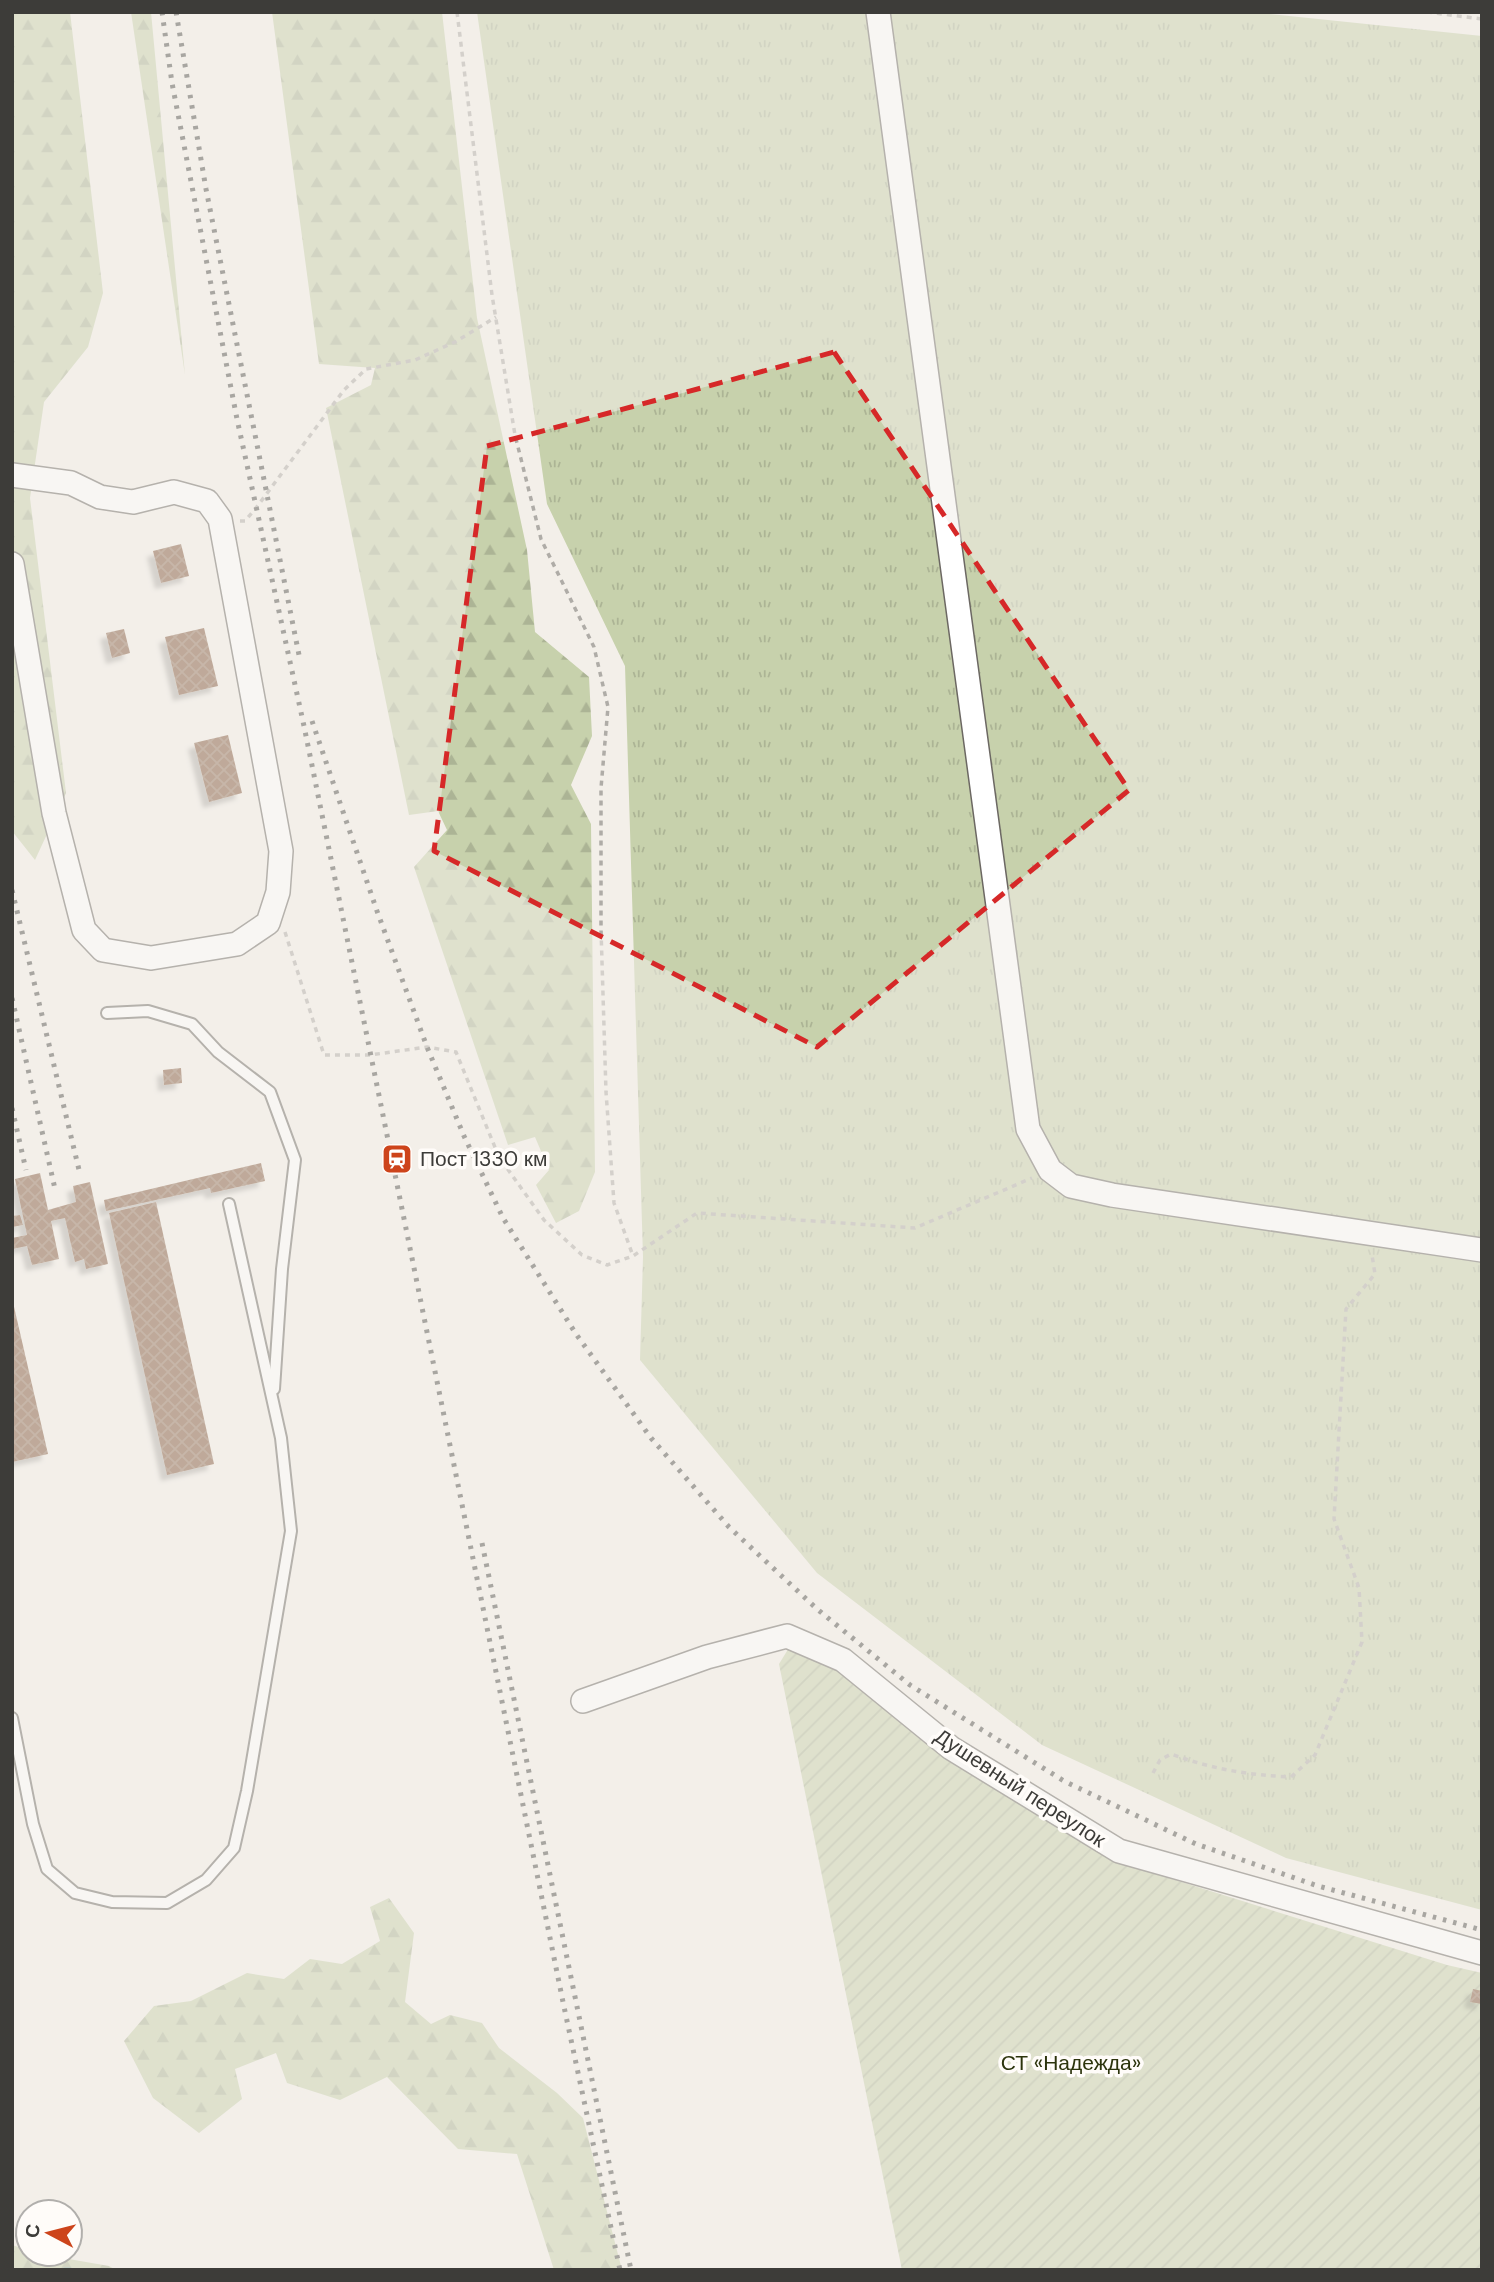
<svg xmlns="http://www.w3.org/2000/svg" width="1494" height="2282" font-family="'DM Sans',sans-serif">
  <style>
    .grass { fill: url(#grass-tufts) }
    .forest { fill: url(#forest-firs) }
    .garden { fill: url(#garden-furrows) }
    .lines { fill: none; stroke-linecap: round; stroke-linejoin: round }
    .stream { stroke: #72a4a4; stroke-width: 5 }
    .building { fill: url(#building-cross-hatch); filter: url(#shadow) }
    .lane-casing { stroke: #6c6863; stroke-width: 14 }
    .street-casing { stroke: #6c6863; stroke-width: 26 }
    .path { stroke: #afaca7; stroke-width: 3.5; stroke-dasharray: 5 5; stroke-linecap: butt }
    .lane { stroke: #fff; stroke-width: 10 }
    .street { stroke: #fff; stroke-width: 23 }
    .rail { stroke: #4f4e4b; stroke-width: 5; stroke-dasharray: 3.5 7; stroke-linecap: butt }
    .marked { fill: none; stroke: #d62828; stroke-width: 5; stroke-dasharray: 14 9; stroke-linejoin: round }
    .labels { text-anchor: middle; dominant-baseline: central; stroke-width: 7; stroke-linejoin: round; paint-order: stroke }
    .poi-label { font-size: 21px; fill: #3d3c39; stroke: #fffcf9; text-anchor: start }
    .street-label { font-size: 21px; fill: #3d3c39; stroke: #fffcf9 }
    .park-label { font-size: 21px; fill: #2c340c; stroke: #fffcf9 }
  </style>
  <defs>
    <pattern id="grass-tufts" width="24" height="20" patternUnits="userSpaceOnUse" patternTransform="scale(1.75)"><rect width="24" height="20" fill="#c7d1ac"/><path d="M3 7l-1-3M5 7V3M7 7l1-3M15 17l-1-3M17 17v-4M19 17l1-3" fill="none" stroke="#acb495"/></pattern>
    <pattern id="forest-firs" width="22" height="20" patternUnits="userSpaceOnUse" patternTransform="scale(1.75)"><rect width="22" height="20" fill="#c7d1ac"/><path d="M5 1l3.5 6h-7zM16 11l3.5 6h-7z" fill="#acb495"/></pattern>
    <pattern id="garden-furrows" width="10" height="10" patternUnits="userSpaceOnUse" patternTransform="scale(1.75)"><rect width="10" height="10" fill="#c7d1ac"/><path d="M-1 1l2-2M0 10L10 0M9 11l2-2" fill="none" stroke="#acb495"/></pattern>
    <pattern id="building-cross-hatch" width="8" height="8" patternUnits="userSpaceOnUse" patternTransform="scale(1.75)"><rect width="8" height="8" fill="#82573a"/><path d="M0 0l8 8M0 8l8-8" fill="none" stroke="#93725c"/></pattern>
    <filter id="shadow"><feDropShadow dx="-6" dy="6" stdDeviation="2" flood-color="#0004"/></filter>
  </defs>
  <rect width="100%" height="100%" fill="#f3efe9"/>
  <polygon class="grass" points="477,12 1250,12 1482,36 1482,1910 1286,1858 1042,1745 817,1573 640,1360 643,1257 625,666 547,504"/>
  <g class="forest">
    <polygon points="12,12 70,12 103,293 88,347 44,402 30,498 66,793 35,860 12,831"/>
    <polygon points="131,12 151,12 185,375"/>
    <polygon points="272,12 442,12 477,318 527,550 535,632 589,677 592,736 571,785 591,824 595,1172 579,1211 556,1223 536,1185 549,1170 535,1137 508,1145 414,867 447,830 438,811 409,815 326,408 371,385 375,368 319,364"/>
    <polygon points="389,1898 414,1933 405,2002 431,2024 450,2015 482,2023 499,2048 557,2093 583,2118 622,2270 554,2270 517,2154 458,2149 387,2077 340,2100 287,2083 276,2053 235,2069 242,2099 199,2133 153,2098 124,2041 154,2006 191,2001 247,1973 284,1979 310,1959 342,1964 380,1941 370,1907"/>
    <polygon points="12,2245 28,2250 28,2254 40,2254 109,2266 116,2270 12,2270"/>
  </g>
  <polygon class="garden" points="795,1638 1055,1823 1140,1869 1447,1965 1482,1973 1482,2270 902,2270 779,1664"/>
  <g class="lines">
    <polyline class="stream" points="65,2270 70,2270"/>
  </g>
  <g class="building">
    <polygon points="181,544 189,576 161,583 153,551"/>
    <polygon points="204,628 218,686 179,695 165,637"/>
    <polygon points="124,629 130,653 112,658 106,633"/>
    <polygon points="228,735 242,793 209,802 194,743"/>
    <polygon points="181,1068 182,1083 164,1085 163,1070"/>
    <polygon points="261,1163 265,1181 211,1193 210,1188 106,1211 104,1200"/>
    <polygon points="40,1173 48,1210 76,1202 73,1186 90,1182 108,1264 86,1269 84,1259 75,1262 65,1218 51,1221 59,1259 32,1265 27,1246 12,1249 12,1238 27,1235 15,1179"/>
    <polygon points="156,1202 214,1464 167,1475 109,1213"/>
    <polygon points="20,1215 23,1225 12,1227 12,1216"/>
    <polygon points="12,1298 48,1454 12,1462"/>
    <polygon points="1473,1989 1482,1991 1482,2004 1470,2002"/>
  </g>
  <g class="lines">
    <g class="lane-casing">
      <g id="lane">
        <polyline points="107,1013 148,1011 192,1024 218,1052 270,1092 295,1160 282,1269 274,1389"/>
        <polyline points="12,1718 33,1824 47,1869 75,1893 112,1902 167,1903 206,1880 234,1848 247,1791 291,1531 281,1438 229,1204"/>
      </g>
    </g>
    <g class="street-casing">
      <g id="street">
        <polyline points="878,12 1028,1129 1050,1170 1071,1186 1112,1195 1482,1250"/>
        <polyline points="12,475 71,483 100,497 133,502 174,492 207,501 220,519 281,851 278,892 268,923 237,944 151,958 103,950 84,930 54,813 12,564"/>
        <polyline points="583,1701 707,1657 787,1636 843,1660 951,1748 1119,1851 1482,1953"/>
      </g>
    </g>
    <g class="path">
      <polyline points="457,12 492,295 515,435 541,539 594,647 608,707 601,788 601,929 606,1092 614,1203 633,1256"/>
      <polyline points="1427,12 1482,19"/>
      <polyline points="240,521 245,521 256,508 344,390 366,369 415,360 455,342 496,317"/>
      <polyline points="285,932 324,1055 370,1055 427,1047 456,1052 499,1157 544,1220 582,1255 607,1265 633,1256 697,1213 915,1228 1032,1178"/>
      <path d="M1153 1773 1160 1760 1171 1754C1212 1769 1247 1775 1291 1777L1315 1755 1362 1642 1359 1588 1334 1519 1346 1309 1375 1274 1372 1255"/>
    </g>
    <use href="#lane" class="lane"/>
    <use href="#street" class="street"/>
    <g class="rail">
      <polyline points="162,12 172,83 237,419 304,726 563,2002 620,2270"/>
      <polyline points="176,12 206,189 299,655"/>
      <polyline points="312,721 377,911 427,1047 464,1136 503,1218 576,1334 651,1438 729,1527 817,1609 910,1685 1064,1781 1196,1844 1318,1886 1482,1930"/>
      <polyline points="12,890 80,1174"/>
      <polyline points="12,998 55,1189"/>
      <polyline points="12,1108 26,1170"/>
      <polyline points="482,1543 631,2270"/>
    </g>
  </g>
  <path d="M0 0H1494V2282H0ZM834 352 1129 790 817 1047 434 851 487 446Z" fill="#f3efe9" fill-opacity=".55" fill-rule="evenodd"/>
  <path class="marked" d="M834 352 1129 790 817 1047 434 851 487 446Z"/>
  <defs>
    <g id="station-square" transform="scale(1.575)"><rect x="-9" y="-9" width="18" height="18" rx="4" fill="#cd441b" stroke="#fffcf9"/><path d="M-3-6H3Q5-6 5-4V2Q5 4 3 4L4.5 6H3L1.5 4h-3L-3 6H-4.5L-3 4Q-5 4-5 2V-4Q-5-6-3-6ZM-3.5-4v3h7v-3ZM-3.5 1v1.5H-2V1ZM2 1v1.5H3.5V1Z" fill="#fff"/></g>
  </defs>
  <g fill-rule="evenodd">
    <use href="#station-square" x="397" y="1159"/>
  </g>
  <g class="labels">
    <g class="poi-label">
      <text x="420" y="1159">Пост 1330 км</text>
    </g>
    <g class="street-label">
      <text transform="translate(1020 1788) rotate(33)">Душевный переулок</text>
    </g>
    <g class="park-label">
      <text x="1071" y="2063">СТ «Надежда»</text>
    </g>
  </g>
  <rect width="1494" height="2282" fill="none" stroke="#3d3c39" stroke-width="28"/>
  <g transform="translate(49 2233) rotate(277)"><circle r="33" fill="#fffcf9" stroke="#b1afac" stroke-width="2"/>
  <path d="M0-5L12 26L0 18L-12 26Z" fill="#cd441b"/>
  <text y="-10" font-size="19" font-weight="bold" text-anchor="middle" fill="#3d3c39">С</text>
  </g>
</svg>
